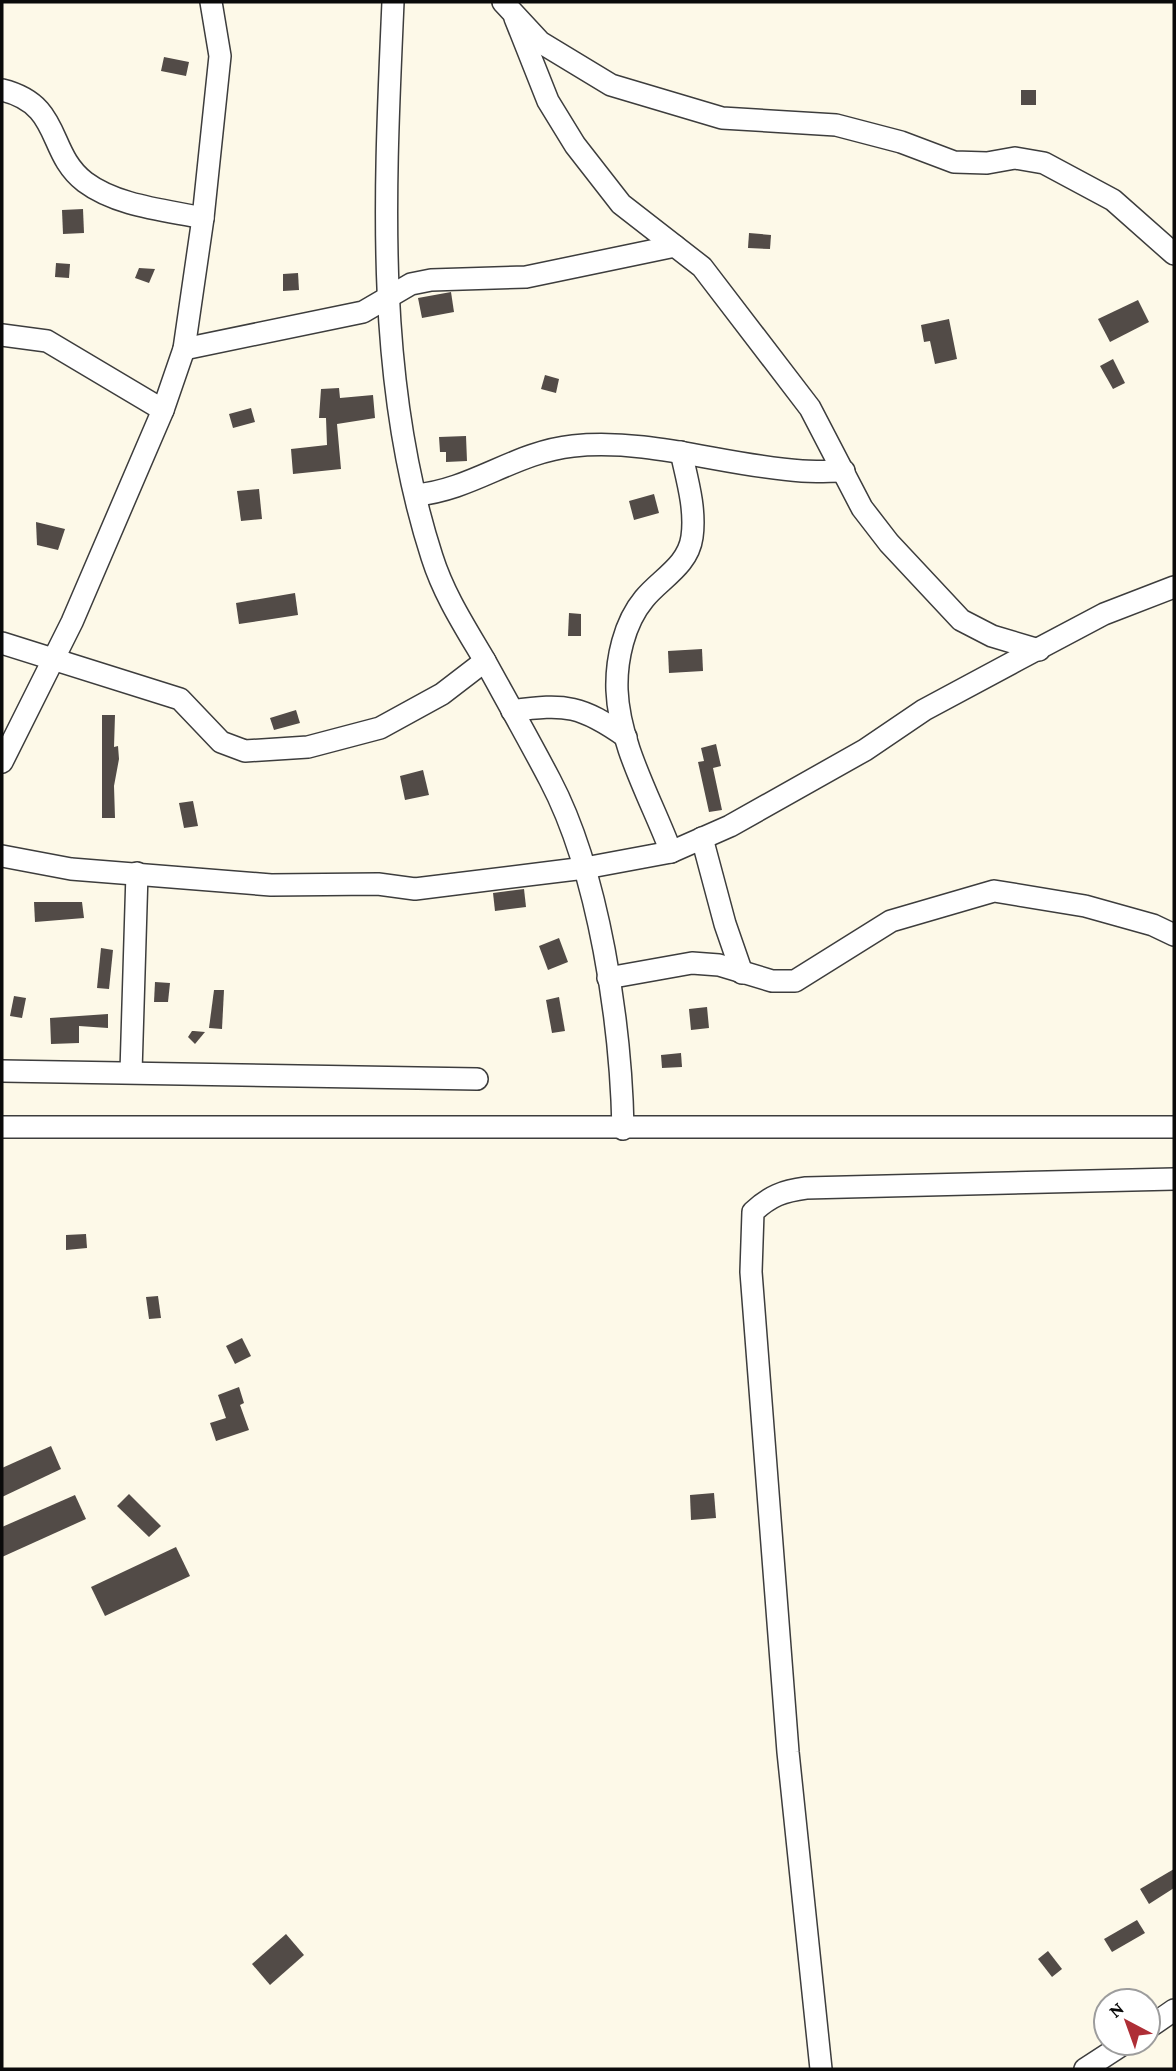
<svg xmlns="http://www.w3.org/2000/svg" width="1176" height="2071" font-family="'Crimson Pro',serif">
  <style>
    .building { fill: #524b47 }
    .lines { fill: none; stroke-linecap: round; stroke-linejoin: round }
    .minor-casing { stroke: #3d3d3d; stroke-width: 24 }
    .minor { stroke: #fff; stroke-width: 21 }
  </style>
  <rect width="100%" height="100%" fill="#fdf9e8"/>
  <g class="building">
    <polygon points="164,57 189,62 186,76 161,71"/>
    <rect x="1021" y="90" width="15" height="15"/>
    <polygon points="83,209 84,233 63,234 62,210"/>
    <polygon points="749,233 771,235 770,249 748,248"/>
    <polygon points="56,263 70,264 69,278 55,277"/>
    <polygon points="139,268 155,269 149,283 135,278"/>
    <polygon points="298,273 299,290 283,291 283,274"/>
    <polygon points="451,292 454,312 422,318 418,298"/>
    <polygon points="1138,300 1149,322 1110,342 1098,319"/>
    <polygon points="949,319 957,359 935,364 930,341 924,342 921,325"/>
    <polygon points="1113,359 1125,383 1113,389 1100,366"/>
    <polygon points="545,375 559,379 556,393 541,389"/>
    <polygon points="339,388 340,398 373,395 375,418 337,424 341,469 293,474 291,449 327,445 326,418 319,418 321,389"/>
    <polygon points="251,408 255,422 233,428 229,414"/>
    <polygon points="466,436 467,461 446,462 446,452 440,452 439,437"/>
    <polygon points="259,489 262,519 241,521 237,491"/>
    <polygon points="654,494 659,513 634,520 629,501"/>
    <polygon points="36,522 65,529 58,550 37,545"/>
    <polygon points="295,593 298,615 239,624 236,603"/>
    <polygon points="569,613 581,614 581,636 568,636"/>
    <polygon points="702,649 703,671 669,673 668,651"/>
    <polygon points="296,710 300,723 274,730 270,718"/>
    <polygon points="102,715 115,715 114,747 118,746 119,759 114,786 115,818 102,818"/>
    <polygon points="716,744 721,766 713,768 722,810 709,812 698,762 704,761 701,748"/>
    <polygon points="423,770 429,795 405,800 400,776"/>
    <polygon points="193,801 198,826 184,828 179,803"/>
    <polygon points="524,889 526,907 495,911 493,893"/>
    <polygon points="34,902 82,902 84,918 35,922"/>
    <polygon points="559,938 568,962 548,970 539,946"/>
    <polygon points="101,948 113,950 109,989 97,988"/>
    <polygon points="155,982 170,983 168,1002 154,1002"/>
    <polygon points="214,990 224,990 222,1029 209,1028"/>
    <polygon points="14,996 26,998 22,1018 10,1016"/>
    <polygon points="559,997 565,1031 552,1033 546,1000"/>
    <polygon points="707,1007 709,1028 691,1030 689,1009"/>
    <polygon points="108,1014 108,1028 79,1026 79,1043 51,1044 50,1018"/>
    <polygon points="192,1031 194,1031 205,1032 195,1044 188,1037"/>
    <polygon points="681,1053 682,1067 662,1068 661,1055"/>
    <polygon points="86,1234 87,1248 66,1250 66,1235"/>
    <polygon points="158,1296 161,1318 149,1319 146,1297"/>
    <polygon points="242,1338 251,1356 235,1364 226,1346"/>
    <polygon points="239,1387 244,1403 240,1405 249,1430 216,1441 210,1423 226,1418 218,1395"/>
    <polygon points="51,1446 61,1469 2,1497 2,1468"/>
    <polygon points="714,1493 716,1518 691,1520 690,1495"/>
    <polygon points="129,1494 161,1526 149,1537 117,1506"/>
    <polygon points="75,1495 86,1519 2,1557 2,1527"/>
    <polygon points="176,1547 190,1576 105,1616 91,1587"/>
    <polygon points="1174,1869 1174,1888 1149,1904 1140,1889"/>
    <polygon points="1137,1920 1145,1933 1112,1952 1104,1939"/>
    <polygon points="286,1934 304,1955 270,1985 252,1964"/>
    <polygon points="1048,1951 1062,1969 1052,1977 1038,1959"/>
  </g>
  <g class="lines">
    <g class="minor-casing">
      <g id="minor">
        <path d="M393 2C385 186 374 378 432 557 444 595 465 627 485 661 507 701 529 740 550 780 599 873 621 1024 623 1129"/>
        <polyline points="503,2 540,42 611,85 722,118 836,125 901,142 954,162 987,163 1015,158 1044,163 1113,200 1174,254"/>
        <polyline points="515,18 548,101 575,145 621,204 702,267 810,408 862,508 889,543 961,620 992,636 1039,650"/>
        <path d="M2 90C63 105 46 152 85 182 117 206 165 210 203 218"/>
        <polyline points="2,335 47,341 163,410"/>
        <polyline points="184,349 363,312 411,284 431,280 526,277 675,246"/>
        <path d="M416 495C472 490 515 452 573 446 650 438 725 466 802 471 816 472 830 471 844 471"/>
        <polyline points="2,643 180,699 221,742 245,751 308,747 380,728 442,694 485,661"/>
        <path d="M512 711C566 703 582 706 626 737"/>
        <polyline points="2,762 72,622 163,410 184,349 203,218 220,56 211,2"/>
        <polyline points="702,838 725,924 742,973"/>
        <path d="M671 852C652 801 619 745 617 690 616 660 624 623 644 599 660 579 688 566 692 537 696 509 687 479 681 452"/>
        <polyline points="2,856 71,869 271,885 378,884 415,889 585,868 671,852 730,826 865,750 924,710 1019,659 1104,614 1174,587"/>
        <polyline points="608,978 692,963 719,965 772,981 795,981 891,921 994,891 1085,906 1153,925 1174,935"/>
        <polyline points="2,1071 477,1079"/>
        <polyline points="131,1072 137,873"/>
        <polyline points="2,1127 1174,1127"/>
        <polyline points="1148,2028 1174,2010"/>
        <path d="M821 2069 788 1752 751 1272 753 1212C770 1196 783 1191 806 1188L1174 1179"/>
        <polyline points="1085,2069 1125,2043"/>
      </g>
    </g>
    <use href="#minor" class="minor"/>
  </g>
  <rect width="1176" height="2071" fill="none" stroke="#0a0a0a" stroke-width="7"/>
  <g transform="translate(1127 2022) rotate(319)"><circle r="33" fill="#ffffff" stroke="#9d9d9d" stroke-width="2"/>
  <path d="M0-5L12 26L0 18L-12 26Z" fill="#ae2e36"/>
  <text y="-10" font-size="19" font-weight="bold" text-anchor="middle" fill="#0a0a0a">N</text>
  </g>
</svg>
